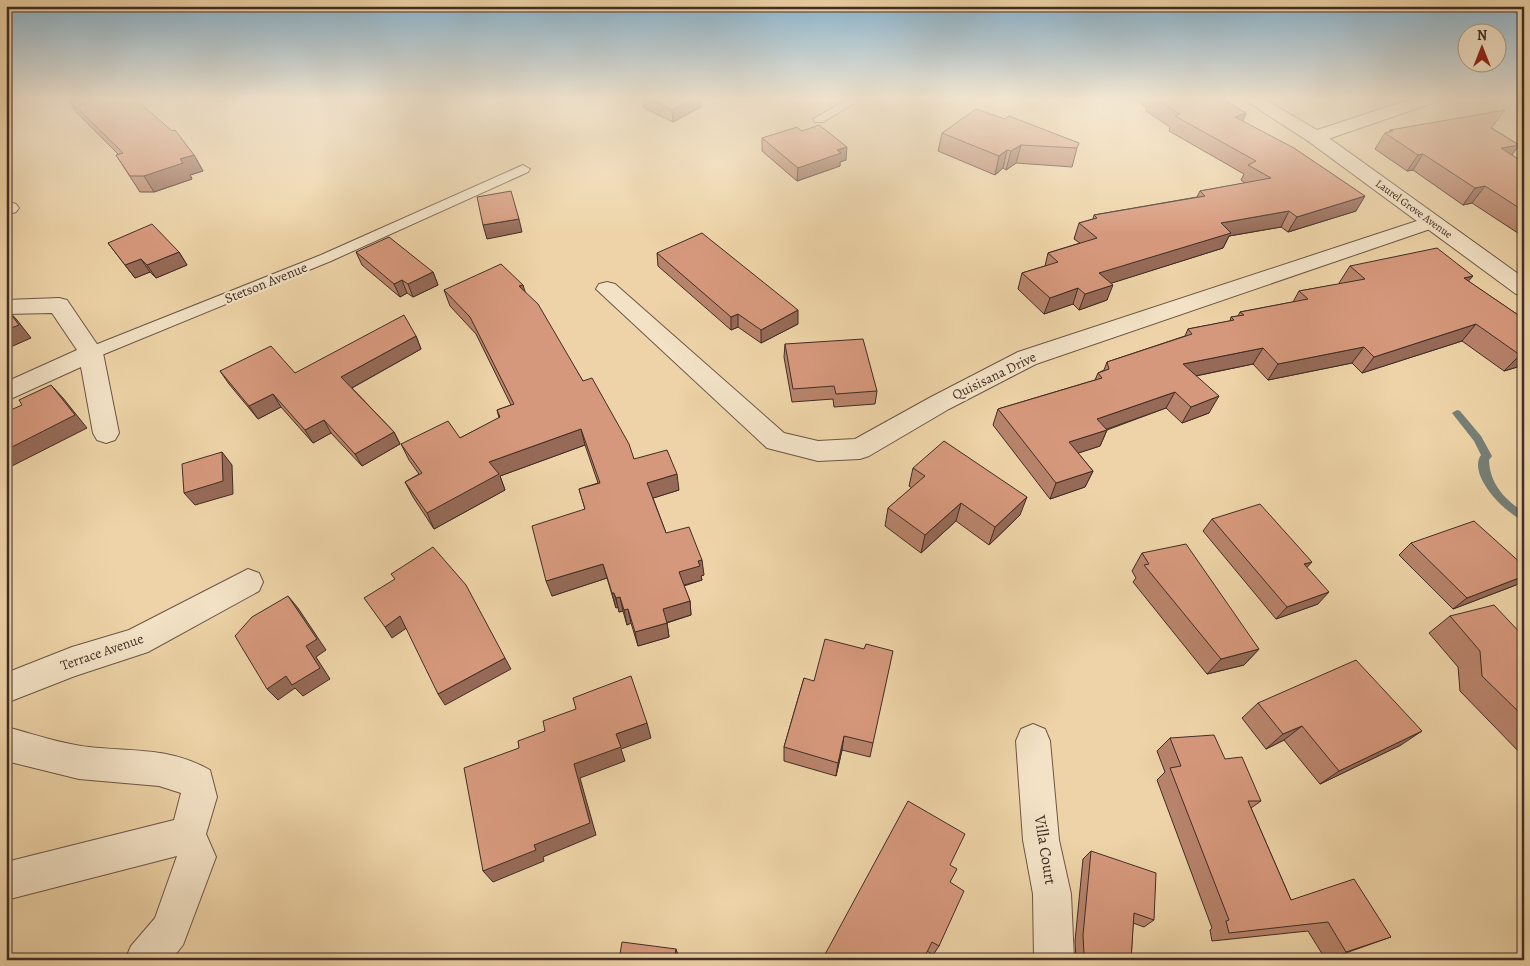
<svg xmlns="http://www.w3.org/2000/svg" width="1530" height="966" font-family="Alegreya,serif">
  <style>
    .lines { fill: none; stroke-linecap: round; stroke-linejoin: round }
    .stream { fill: #768077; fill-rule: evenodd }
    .service-casing { stroke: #6c5646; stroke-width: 2 }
    .minor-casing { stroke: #6c5646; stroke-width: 2 }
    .tertiary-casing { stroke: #6c5646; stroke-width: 2 }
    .service { fill: #f3e2c6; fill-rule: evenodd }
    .minor { fill: #f3e2c6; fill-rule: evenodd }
    .tertiary { fill: #f3e2c6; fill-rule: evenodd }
    .wall { fill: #b8836b; stroke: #412d25 }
    .shaded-wall { fill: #966a57; stroke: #412d25 }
    .building { fill: #d6987c; stroke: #412d25 }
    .labels { text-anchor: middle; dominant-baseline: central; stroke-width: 4.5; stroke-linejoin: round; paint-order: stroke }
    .far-street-label { font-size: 11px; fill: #412d25; stroke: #f3e2c6 }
    .street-label { font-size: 14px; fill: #412d25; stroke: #f3e2c6 }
    .near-street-label { font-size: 16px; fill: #412d25; stroke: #f3e2c6 }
  </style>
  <rect width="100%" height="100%" fill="#edd3a7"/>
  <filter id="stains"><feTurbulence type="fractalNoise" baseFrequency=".004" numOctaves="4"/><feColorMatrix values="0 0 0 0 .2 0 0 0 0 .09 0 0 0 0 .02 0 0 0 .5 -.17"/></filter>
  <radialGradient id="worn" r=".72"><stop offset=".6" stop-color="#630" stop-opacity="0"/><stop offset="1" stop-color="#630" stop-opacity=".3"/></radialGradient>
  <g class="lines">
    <path class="stream" d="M1457 410 1460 411 1481 436 1492 456 1489 460C1490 484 1504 499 1524 512V521C1506 514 1467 475 1481 455L1474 441 1452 413Z"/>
    <g class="service-casing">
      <g id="service">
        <polygon points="848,99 862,99 823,122 815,122 813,119"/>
        <polygon points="523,165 530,169 528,172 331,261 97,357 85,357 83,353 85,349 321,255"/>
      </g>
    </g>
    <g class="minor-casing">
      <g id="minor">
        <polygon points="1411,99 1436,99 1433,103 1322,141 1308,141 1306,137 1308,133"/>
        <polygon points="9,202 16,204 19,208 16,212 6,215 6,203"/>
        <polygon points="1432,216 1439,218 1442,222 1439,226 1036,364 949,409 869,456 860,459 818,461 767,448 596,289 599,284 607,282 615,284 784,433 818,441 855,439 931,397 1018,352"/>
        <polygon points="59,298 67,300 103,353 119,433 115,440 106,443 97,440 93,433 81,367 6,401 6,382 77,350 52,313 6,314 6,300"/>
        <polygon points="248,569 259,573 263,582 259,591 148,652 75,676 6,703 6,673 72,647 129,630"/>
        <polygon points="1033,724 1045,729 1050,741 1059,840 1071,894 1074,960 1034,960 1033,894 1023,840 1016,741 1021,729"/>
        <path d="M6 727C34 734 61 744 89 747 134 752 169 747 210 770L217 797 206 834 216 857 183 945 171 960H125L131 946 155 918 177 856 6 900V862L174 820 181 793 159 786 79 779 6 761Z"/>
      </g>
    </g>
    <g class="tertiary-casing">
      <polygon id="tertiary" points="1243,99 1264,99 1322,133 1524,278 1524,296 1516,294 1308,141"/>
    </g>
    <use href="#service" class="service"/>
    <use href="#minor" class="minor"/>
    <use href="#tertiary" class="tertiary"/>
  </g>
  <g class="wall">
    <polygon points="68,99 138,101 194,155 203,171 190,175 192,179 154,192 140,192 116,155 118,154 77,113"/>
    <polygon points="643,99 700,99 701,107 673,122 644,108"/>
    <polygon points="1133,99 1221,99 1246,113 1243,121 1356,211 1288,232 1281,227 1229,236 1223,248 1111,283 1107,300 1079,310 1073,304 1044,314 1018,289 1022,273 1045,266 1048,253 1080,243 1074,239 1079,223 1093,219 1094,215 1197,197 1200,191 1245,183 1241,180 1244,174 1169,131 1170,127 1146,111 1147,107"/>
    <polygon points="1492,128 1519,145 1512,155 1524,163 1524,237 1472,203 1463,205 1413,170 1407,171 1375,149 1385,133 1389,132 1390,130"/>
    <polygon points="802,131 846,160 840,162 840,166 797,181 762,151 762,138"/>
    <polygon points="942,133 1077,148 1072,167 1016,163 1006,170 1003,168 995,175 938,151"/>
    <polygon points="108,243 179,252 187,265 156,278 150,272 135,278"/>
    <polygon points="356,252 433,272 438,285 413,297 407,293 400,297 362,265"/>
    <polygon points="657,253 798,324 761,343 738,327 731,330 658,266"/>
    <polygon points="1350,266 1468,281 1524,319 1524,365 1504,371 1462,341 1362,373 1352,363 1268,380 1253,364 1196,376 1209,413 1182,423 1166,408 1107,430 1100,446 1078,453 1093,471 1085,487 1050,499 993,425 998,409 1095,380 1098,373 1104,370 1107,362 1185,336 1188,329 1230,321 1231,317 1238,316 1240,312 1293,302 1299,291 1340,284 1339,283"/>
    <polygon points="444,290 525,292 634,459 679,490 653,498 666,533 704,575 701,576 702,580 684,586 690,601 691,615 667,623 669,637 638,646 631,623 627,625 623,611 619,612 618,607 616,608 607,578 552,596 585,509 579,489 598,483 585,445 500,476 505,490 434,529 413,497 405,482 419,474 409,460 401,444 460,438 499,418 497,410 511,405 476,334 450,306"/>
    <polygon points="416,336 421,349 352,388 394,432 400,444 362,466 331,433 313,443 281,407 258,419 229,384 220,371 295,373"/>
    <polygon points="785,344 877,391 875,404 834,407 833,399 792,402 784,357"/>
    <polygon points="913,468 1020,515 989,545 956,521 921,553 885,526 888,508 912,488 909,486"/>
    <polygon points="1212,519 1307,568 1318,604 1276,619 1203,531"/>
    <polygon points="1411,543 1524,566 1524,579 1516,585 1453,609 1399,555"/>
    <polygon points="1142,553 1259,649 1244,665 1207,674 1133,582 1136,578 1132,571"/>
    <polygon points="1450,616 1524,637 1524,757 1460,691 1458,667 1429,633"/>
    <polygon points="804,678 873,743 870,757 842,750 836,776 784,761 784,747"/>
    <polygon points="1258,703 1401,745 1320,784 1284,740 1266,749 1242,718"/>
    <polygon points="1170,738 1225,759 1261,801 1251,808 1291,900 1391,937 1326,960 1308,931 1212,941 1210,930 1212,928 1157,780 1165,772 1157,751"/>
    <polygon points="1091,851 1154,920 1144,927 1133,923 1131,960 1076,960 1075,941 1083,859"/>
    <polygon points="950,865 950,882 939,946 933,955 927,951 923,960 822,960"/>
  </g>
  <g class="shaded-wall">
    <polygon points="693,99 700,99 701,107 673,122 672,110"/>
    <polygon points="1246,113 1240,128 1235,117"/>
    <polygon points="1021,145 1016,163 1006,170 1011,151"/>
    <polygon points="1519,145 1507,161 1501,148"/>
    <polygon points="847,147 846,160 840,162 840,166 797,181 798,168 837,150"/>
    <polygon points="1007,150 1003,168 995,175 999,156"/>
    <polygon points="1423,154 1413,170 1407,171 1418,155"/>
    <polygon points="194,155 203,171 190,175 192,179 154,192 144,176 180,159"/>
    <polygon points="1485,186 1472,203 1463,205 1475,188"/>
    <polygon points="1365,196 1356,211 1288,232 1297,217"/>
    <polygon points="1289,211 1281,227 1229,236 1223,248 1093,289 1099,273 1221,223"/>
    <polygon points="519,219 522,232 487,239 483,225"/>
    <polygon points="179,252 187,265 156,278 147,265"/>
    <polygon points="141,259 150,272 135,278 125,265"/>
    <polygon points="433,272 438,285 413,297 408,284"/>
    <polygon points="1473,276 1459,292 1464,278"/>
    <polygon points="402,280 407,293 400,297 394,284"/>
    <polygon points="523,285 528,301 519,286"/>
    <polygon points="1113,285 1107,300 1079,310 1085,294"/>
    <polygon points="1078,288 1073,304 1044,314 1050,298"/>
    <polygon points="6,308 17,320 31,338 6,349"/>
    <polygon points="798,310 798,324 761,343 761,330"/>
    <polygon points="738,314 738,327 731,330 731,317"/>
    <polygon points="1476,324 1462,341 1362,373 1374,357"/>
    <polygon points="416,336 421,349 348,390 341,377"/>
    <polygon points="1364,347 1352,363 1268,380 1278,364"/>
    <polygon points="1263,348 1253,364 1175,380 1183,364"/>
    <polygon points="1524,353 1524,365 1504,371 1520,355"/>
    <polygon points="51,385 63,398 87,428 6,469 6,450"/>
    <polygon points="1175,392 1166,408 1090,435 1097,419"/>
    <polygon points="273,394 281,407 258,419 249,406"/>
    <polygon points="1219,396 1209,413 1182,423 1191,407"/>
    <polygon points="324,420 331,433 313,443 305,430"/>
    <polygon points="581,429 585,445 500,476 505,490 434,529 427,513 489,462"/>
    <polygon points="1107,430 1100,446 1063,458 1069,442"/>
    <polygon points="394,432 400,444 362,466 355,454"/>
    <polygon points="222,452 232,465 233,494 195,505 184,493"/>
    <polygon points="1093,471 1085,487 1050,499 1056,483"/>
    <polygon points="677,474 679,490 650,499 647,483"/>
    <polygon points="1027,497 1020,515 989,545 995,527"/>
    <polygon points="961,503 956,521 921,553 925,535"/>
    <polygon points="702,560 704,575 701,576 702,580 681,586 679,572 698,561"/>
    <polygon points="1312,562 1301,574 1304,564"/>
    <polygon points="603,564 607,578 552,596 546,581"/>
    <polygon points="1524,576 1524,579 1516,585 1453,609 1467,598"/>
    <polygon points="1329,592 1318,604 1276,619 1287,607"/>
    <polygon points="612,593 614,593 618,607 616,608"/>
    <polygon points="288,596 298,608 326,650 316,657 330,679 303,696 295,688 278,700 267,689 306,646"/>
    <polygon points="620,597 623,611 619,612 616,598"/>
    <polygon points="690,601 691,615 665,623 663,609"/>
    <polygon points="628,609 631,623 627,625 624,610"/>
    <polygon points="400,616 408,627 392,638 385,627"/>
    <polygon points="667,623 669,637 638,646 635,632"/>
    <polygon points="1259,649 1244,665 1207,674 1221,659"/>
    <polygon points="505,658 511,669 445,705 438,694"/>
    <polygon points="647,723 651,738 621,749 625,761 580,778 596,835 543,857 544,861 493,882 483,871 534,845 574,764 616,734"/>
    <polygon points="1302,726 1284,740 1266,749 1283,734"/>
    <polygon points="1422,731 1401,745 1320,784 1339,771"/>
    <polygon points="844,736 842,750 836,776 838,763"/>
    <polygon points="676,949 679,957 679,960 674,960"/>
  </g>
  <g class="building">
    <polygon points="68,99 135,99 172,131 175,130 194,155 180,159 183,163 144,176 130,176 116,155 123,153"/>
    <polygon points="648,99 693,99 672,110"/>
    <polygon points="1155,99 1221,99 1246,113 1235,117 1294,148 1365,196 1297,217 1289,211 1221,223 1231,233 1099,273 1113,285 1085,294 1078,288 1050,298 1022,273 1058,262 1048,253 1097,238 1079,223 1097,218 1094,215 1205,196 1200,191 1271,178 1248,165 1256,161 1175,116 1180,114"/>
    <polygon points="976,109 1005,119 1009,116 1079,143 1077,148 1021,145 1011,151 1007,150 999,156 942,133"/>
    <polygon points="1505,110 1491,128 1519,145 1501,148 1524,163 1524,211 1485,186 1475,188 1423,154 1418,155 1385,133 1393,131 1390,130"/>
    <polygon points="819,125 847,147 837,150 841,153 798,168 762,138 797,127 802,131"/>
    <polygon points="511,191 519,219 483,225 477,197"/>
    <polygon points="152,224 179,252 147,265 141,259 125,265 108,243"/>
    <polygon points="702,233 798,310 761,330 738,314 731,317 657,253"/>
    <polygon points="389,237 433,272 408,284 402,280 394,284 356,252"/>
    <polygon points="1437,248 1473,276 1464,278 1524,319 1524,353 1520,355 1476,324 1374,357 1364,347 1278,364 1263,348 1183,364 1219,396 1191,407 1175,392 1097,419 1107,430 1069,442 1093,471 1056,483 998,409 1102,378 1098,373 1109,369 1107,362 1192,334 1188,329 1234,320 1231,317 1244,315 1240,312 1308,299 1299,291 1365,279 1350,266"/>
    <polygon points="501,264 523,285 519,286 538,304 583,381 592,378 629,444 634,459 667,450 677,474 647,483 666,533 689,527 702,560 698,561 700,566 679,572 690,601 663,609 667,623 635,632 628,609 624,610 620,597 616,598 614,593 612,593 603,564 546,581 532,526 585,509 579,489 600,483 581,429 489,462 499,474 427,513 405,482 422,473 401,444 448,421 460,438 500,417 497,410 514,404 470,317 444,290"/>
    <polygon points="6,308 19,325 6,330"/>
    <polygon points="404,315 416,336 341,377 394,432 355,454 324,420 305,430 273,394 249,406 220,371 271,346 295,373"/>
    <polygon points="863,339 877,391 836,394 834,386 793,389 785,344"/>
    <polygon points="51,385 75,415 6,450 6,412 22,405 19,400"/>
    <polygon points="944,441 1027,497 995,527 961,503 925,535 888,508 925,476 913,468"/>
    <polygon points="222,452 223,481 184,493 182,464"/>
    <polygon points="1260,504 1312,562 1304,564 1329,592 1287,607 1212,519"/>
    <polygon points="1474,521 1524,566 1524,576 1467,598 1411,543"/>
    <polygon points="1186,544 1259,649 1221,659 1144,565 1149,564 1142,553"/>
    <polygon points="433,547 466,585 505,658 438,694 400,616 385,627 364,598 395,579 391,574"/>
    <polygon points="288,596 317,639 306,646 320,668 292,685 286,676 267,689 235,636 252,617"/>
    <polygon points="1494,605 1524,637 1524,717 1482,676 1480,651 1450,616"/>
    <polygon points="825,639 864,649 866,644 893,651 873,743 844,736 838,763 784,747 804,678 814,681"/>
    <polygon points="1356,660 1422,731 1339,771 1302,726 1283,734 1258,703"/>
    <polygon points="631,676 647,723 616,734 621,747 574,764 590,823 534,845 536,850 483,871 464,768 519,748 518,741 545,731 543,721 576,709 573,698"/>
    <polygon points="1214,735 1225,759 1242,757 1261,801 1248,801 1291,900 1354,879 1391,937 1346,952 1328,922 1229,933 1226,921 1229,920 1170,768 1181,766 1170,738"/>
    <polygon points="908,801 965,834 950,865 957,869 950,882 964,891 939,946 932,942 923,960 913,960 909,957 908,960 822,960"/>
    <polygon points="1091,851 1156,873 1154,920 1134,913 1131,960 1081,960 1081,956 1084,954 1083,935"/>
    <polygon points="622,942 676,949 674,960 619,960"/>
  </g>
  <linearGradient id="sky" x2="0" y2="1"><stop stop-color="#89b5d1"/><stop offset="0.42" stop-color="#f7ebd7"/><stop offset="1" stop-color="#f7ebd7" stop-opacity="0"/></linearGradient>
  <rect width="1530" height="234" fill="url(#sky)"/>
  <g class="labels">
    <g class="far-street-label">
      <text transform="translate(1414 209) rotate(36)">Laurel Grove Avenue</text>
    </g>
    <g class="street-label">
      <text transform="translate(266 283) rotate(-22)">Stetson Avenue</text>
      <text transform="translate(994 376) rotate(-26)">Quisisana Drive</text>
      <text transform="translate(102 652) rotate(-19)">Terrace Avenue</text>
    </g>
    <g class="near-street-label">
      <text transform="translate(1045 850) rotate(81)">Villa Court</text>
    </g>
  </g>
  <rect width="1530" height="966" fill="none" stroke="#edd3a7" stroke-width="25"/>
  <rect x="8" y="8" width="1515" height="951" fill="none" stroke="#412d25" stroke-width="2.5"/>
  <rect x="12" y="12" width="1505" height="941" fill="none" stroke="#412d25"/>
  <g transform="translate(1482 48)"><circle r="24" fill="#f3e2c6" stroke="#ac9a86"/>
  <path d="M0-4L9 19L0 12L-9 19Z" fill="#8f2418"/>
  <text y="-8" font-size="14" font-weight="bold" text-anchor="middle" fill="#412d25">N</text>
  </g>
  <rect width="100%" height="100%" filter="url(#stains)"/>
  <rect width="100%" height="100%" fill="url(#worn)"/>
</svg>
